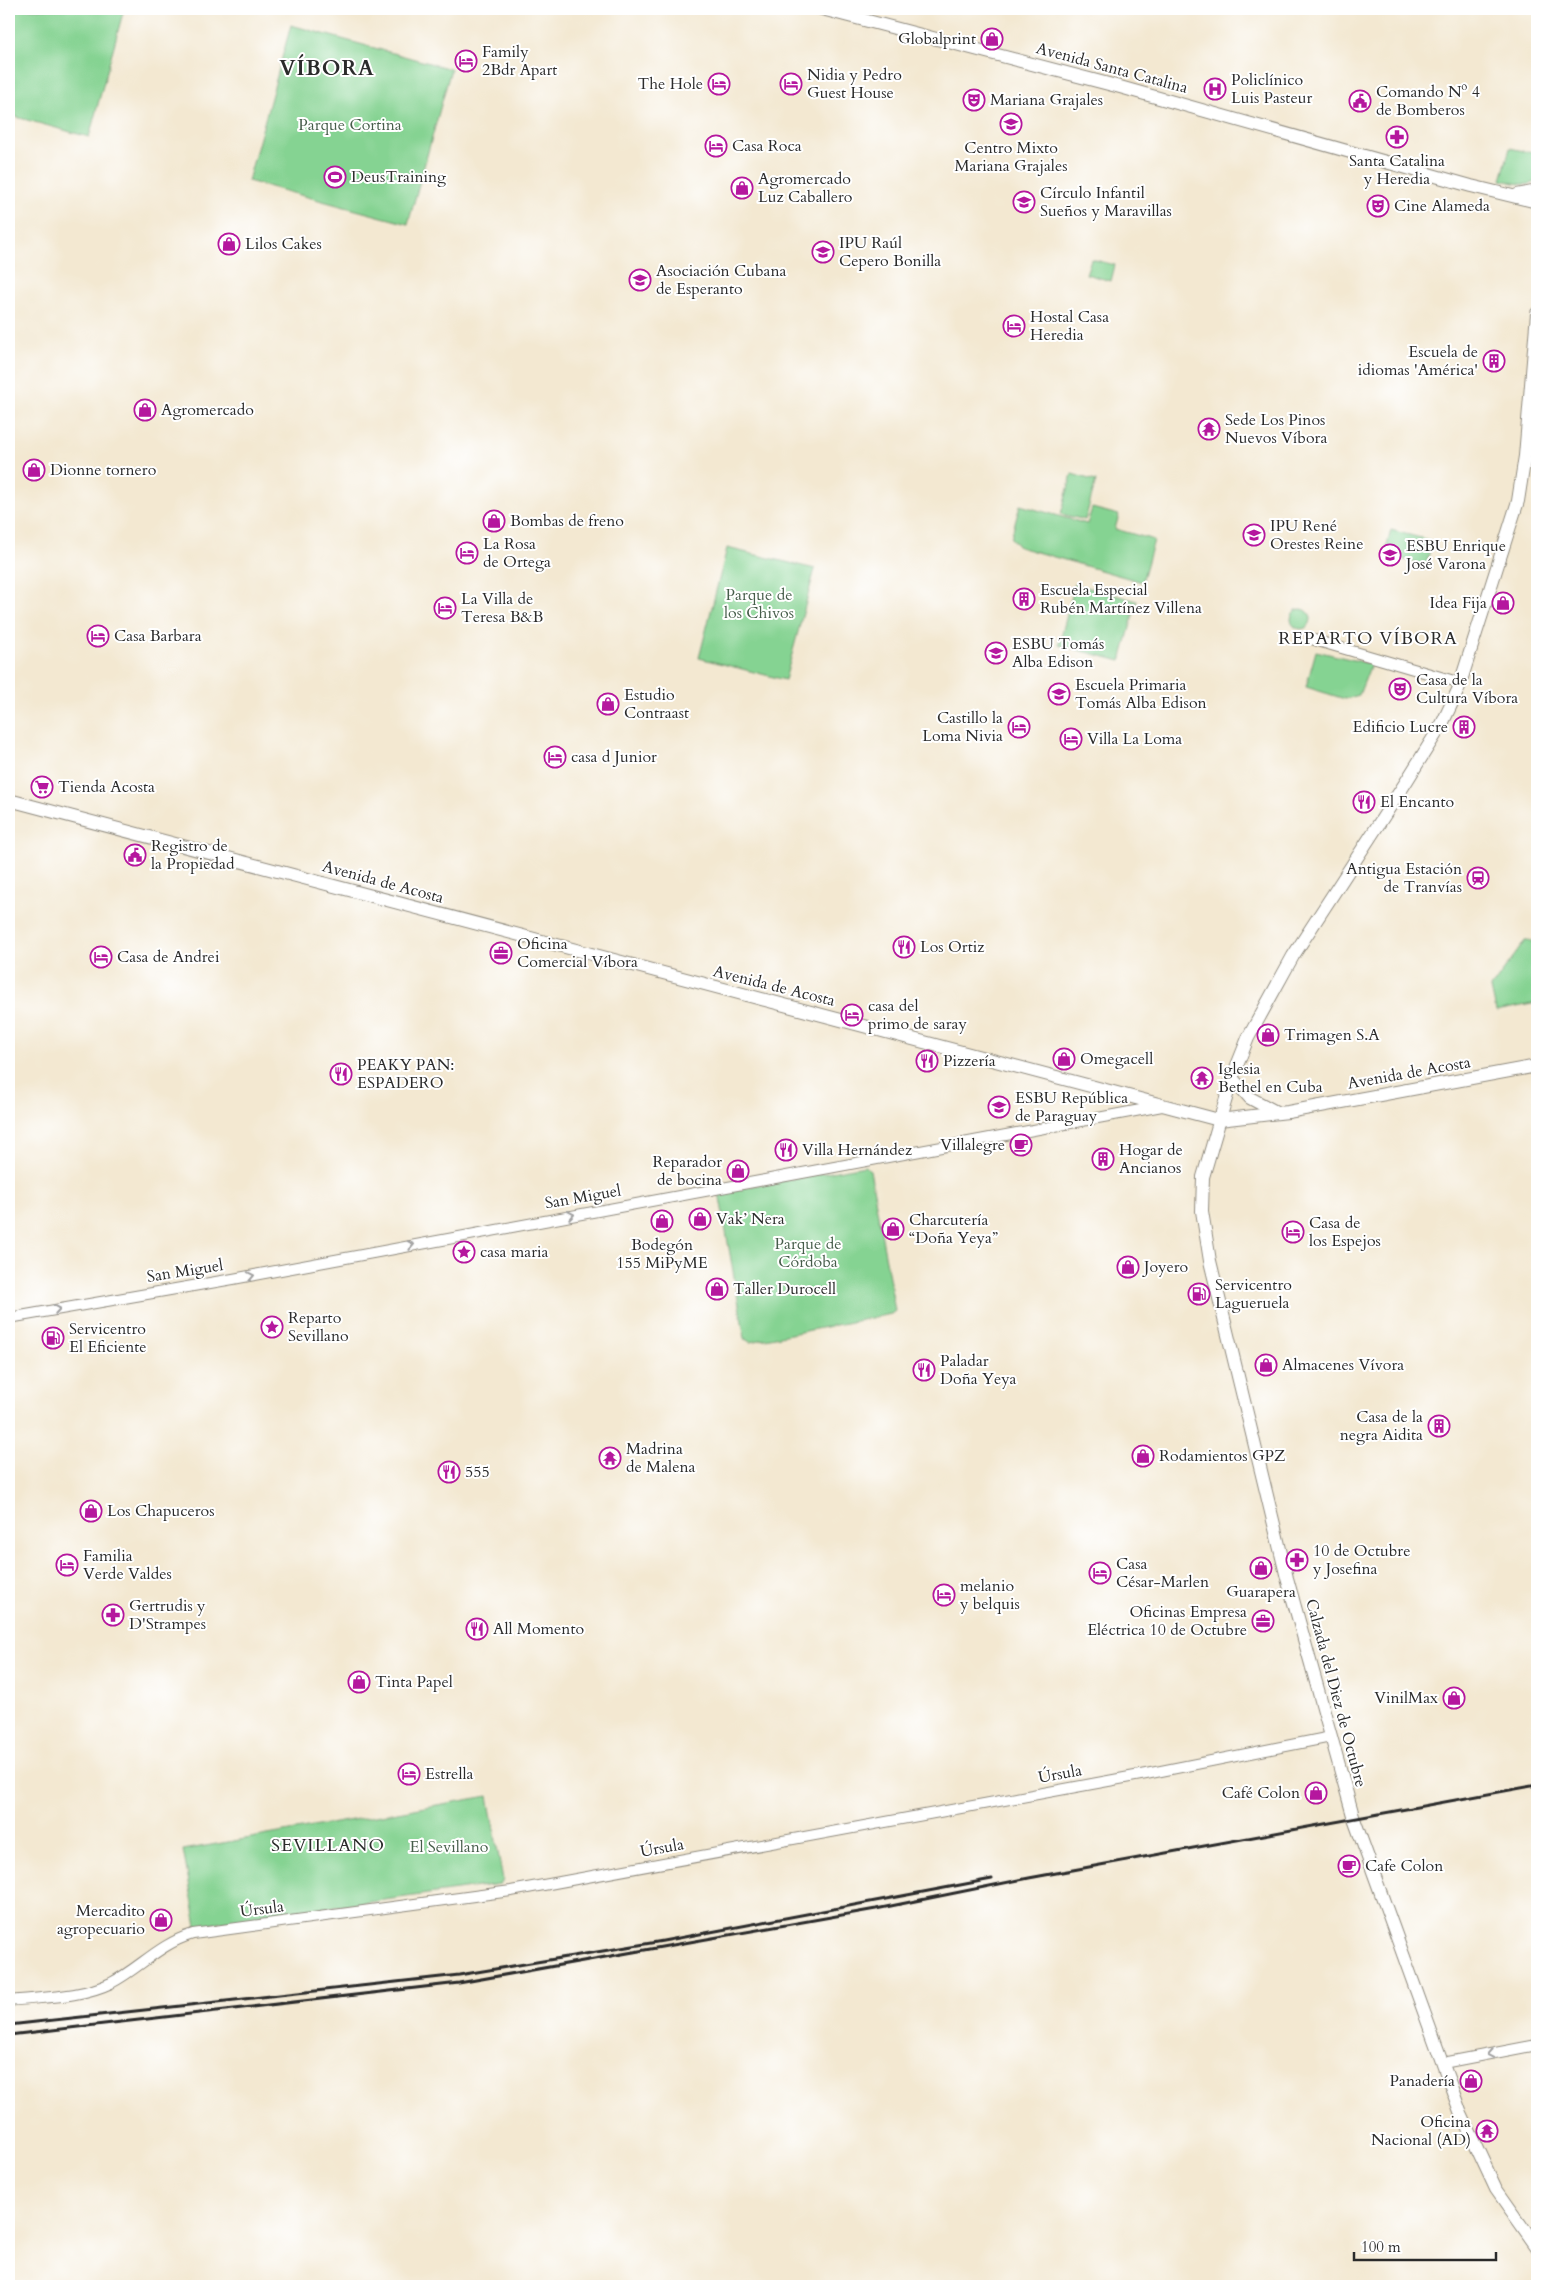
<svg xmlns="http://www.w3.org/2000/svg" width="1546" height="2295" font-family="Cardo,serif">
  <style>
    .green { fill: #85d392; stroke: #587f5e }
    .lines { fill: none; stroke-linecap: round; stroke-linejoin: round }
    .minor-casing { stroke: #8f8a7e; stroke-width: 12 }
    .major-casing { stroke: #8f8a7e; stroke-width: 14 }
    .minor { stroke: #fff; stroke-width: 10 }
    .major { stroke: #fff; stroke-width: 12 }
    .rail { stroke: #2b2b2b; stroke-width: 3 }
    .oneway { stroke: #a0a0a0 }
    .labels { text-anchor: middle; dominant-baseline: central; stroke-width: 4; stroke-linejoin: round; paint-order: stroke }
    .poi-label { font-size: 16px; fill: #2b2b2b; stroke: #fff; text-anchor: start }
    .street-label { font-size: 16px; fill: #2b2b2b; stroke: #fff }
    .park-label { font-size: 16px; fill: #465d4a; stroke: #fff }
    .neighbourhood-label { font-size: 18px; letter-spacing: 1px; fill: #2b2b2b; stroke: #fff }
    .district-label { font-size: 21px; font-weight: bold; letter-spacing: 1px; fill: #2b2b2b; stroke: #fff }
  </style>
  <rect width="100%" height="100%" fill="#fff"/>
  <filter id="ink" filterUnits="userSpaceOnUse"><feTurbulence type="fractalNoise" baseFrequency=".02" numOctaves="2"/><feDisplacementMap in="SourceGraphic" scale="10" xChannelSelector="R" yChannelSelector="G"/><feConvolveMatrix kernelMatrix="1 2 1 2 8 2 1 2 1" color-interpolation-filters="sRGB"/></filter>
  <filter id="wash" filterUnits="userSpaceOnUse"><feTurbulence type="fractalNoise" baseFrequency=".0096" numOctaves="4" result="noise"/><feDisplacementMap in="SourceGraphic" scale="20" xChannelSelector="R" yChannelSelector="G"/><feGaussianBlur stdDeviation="1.12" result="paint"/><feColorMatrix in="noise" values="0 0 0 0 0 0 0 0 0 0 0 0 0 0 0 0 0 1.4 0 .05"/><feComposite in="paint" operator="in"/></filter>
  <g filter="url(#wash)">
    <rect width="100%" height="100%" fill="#f3e8d1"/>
    <g class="green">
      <polygon points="9,9 124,9 89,137 9,115"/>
      <polygon points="291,25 451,69 408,224 248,181"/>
      <path d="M1510 148 1537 154V181C1527 188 1512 182 1501 180Z"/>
      <polygon points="1091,259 1115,265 1111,281 1086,274"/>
      <polygon points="1072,474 1096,481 1085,520 1061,514"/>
      <polygon points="1020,505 1087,524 1092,508 1119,515 1115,529 1154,540 1142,582 1019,547 1011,538"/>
      <polygon points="1391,530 1432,541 1426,566 1385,554"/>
      <polygon points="727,548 815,569 785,680 699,658"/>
      <polygon points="1075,584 1137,601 1121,661 1059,645"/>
      <circle cx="1301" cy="619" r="10"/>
      <polygon points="1316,651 1371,664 1359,695 1345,699 1306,687"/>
      <polygon points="1525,941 1537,941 1537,1003 1496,1011 1491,988"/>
      <polygon points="865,1166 870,1170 895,1311 891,1314 750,1342 745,1339 719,1192"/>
      <polygon points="488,1796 503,1880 500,1884 197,1926 183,1850"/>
    </g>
  </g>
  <g filter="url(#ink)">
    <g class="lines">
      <g class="minor-casing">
        <g id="minor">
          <polyline points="1311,639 1461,683"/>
          <polyline points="9,1318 233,1279 1162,1106"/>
          <path d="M9 2001C42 1997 80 1998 111 1983 140 1968 159 1944 193 1934L511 1891 1146 1774 1331 1737"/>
          <polyline points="1443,2063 1537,2045"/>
        </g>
      </g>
      <g class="major-casing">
        <g id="major">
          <polyline points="822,9 1120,87 1471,186 1537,202"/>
          <polyline points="1517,195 1537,191"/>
          <polyline points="1537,313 1525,456 1518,501 1458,690 1442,724 1406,782 1293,956 1248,1038 1232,1078 1203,1177 1202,1211 1210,1261 1287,1578 1354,1819 1461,2114 1496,2189 1537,2247"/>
          <polyline points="9,800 1219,1120 1288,1112 1537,1066"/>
          <polyline points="1232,1078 1250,1098 1278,1113"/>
        </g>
      </g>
      <use href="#minor" class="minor"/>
      <use href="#major" class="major"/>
      <g class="rail">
        <polyline points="9,2025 459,1975 663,1941 992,1879"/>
        <polyline points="9,2035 459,1983 876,1909 1029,1878 1537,1785"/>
      </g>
    </g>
    <defs><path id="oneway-chevron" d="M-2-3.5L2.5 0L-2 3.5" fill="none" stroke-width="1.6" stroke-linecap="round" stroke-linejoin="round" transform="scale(1.25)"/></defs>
    <g class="oneway">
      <use href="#oneway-chevron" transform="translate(571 1215) rotate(-10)"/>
      <use href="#oneway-chevron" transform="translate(411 1245) rotate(-11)"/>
      <use href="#oneway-chevron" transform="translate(251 1276) rotate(-11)"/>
      <use href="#oneway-chevron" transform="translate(57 1309) rotate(-10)"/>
      <use href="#oneway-chevron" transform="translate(1490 2054) rotate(169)"/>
    </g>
  </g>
  <defs>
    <g id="shop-ring" transform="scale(1.125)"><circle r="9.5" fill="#fff" stroke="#b5179e" stroke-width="1.5"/><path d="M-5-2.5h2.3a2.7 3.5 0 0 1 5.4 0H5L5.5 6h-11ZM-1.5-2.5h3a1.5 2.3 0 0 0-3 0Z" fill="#b5179e"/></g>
    <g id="hotel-ring" transform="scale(1.125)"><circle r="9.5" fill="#fff" stroke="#b5179e" stroke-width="1.5"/><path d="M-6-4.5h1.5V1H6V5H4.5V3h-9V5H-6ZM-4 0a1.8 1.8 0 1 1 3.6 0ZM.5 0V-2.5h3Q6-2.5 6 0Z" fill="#b5179e"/></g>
    <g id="hospital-ring" transform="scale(1.125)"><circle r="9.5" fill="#fff" stroke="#b5179e" stroke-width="1.5"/><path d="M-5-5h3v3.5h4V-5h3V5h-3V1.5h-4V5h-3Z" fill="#b5179e"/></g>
    <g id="theatre-ring" transform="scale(1.125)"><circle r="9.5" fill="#fff" stroke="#b5179e" stroke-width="1.5"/><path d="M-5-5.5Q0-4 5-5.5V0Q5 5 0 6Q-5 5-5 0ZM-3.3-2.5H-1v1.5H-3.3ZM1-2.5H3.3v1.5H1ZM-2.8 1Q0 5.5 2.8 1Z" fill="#b5179e"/></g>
    <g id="civic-ring" transform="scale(1.125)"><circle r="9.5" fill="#fff" stroke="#b5179e" stroke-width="1.5"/><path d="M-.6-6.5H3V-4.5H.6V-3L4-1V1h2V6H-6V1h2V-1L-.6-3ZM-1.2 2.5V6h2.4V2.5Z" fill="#b5179e"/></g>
    <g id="school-ring" transform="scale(1.125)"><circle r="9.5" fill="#fff" stroke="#b5179e" stroke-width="1.5"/><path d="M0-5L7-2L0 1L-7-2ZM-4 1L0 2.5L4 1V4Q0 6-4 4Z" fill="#b5179e"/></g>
    <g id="pharmacy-ring" transform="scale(1.125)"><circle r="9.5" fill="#fff" stroke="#b5179e" stroke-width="1.5"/><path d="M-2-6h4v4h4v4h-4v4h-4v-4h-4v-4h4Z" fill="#b5179e"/></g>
    <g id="stadium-ring" transform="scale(1.125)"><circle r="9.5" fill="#fff" stroke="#b5179e" stroke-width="1.5"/><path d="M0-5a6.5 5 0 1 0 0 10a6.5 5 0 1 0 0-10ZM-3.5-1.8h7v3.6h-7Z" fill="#b5179e"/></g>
    <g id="building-ring" transform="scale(1.125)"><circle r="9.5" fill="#fff" stroke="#b5179e" stroke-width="1.5"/><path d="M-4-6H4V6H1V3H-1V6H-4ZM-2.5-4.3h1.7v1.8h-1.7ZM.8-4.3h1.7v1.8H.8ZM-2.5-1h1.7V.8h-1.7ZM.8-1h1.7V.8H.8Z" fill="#b5179e"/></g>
    <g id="temple-ring" transform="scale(1.125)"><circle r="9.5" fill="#fff" stroke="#b5179e" stroke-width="1.5"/><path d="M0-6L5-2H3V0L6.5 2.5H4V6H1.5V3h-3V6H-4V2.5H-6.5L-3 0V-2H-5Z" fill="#b5179e"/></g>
    <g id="supermarket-ring" transform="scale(1.125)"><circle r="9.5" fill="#fff" stroke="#b5179e" stroke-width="1.5"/><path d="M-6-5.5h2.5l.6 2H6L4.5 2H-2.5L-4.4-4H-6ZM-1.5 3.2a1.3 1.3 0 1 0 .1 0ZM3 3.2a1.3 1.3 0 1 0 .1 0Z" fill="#b5179e"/></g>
    <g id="restaurant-ring" transform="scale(1.125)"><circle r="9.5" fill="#fff" stroke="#b5179e" stroke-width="1.5"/><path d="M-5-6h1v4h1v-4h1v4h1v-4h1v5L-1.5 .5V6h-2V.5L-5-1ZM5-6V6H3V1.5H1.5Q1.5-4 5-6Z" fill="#b5179e"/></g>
    <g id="station-ring" transform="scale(1.125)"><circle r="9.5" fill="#fff" stroke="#b5179e" stroke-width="1.5"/><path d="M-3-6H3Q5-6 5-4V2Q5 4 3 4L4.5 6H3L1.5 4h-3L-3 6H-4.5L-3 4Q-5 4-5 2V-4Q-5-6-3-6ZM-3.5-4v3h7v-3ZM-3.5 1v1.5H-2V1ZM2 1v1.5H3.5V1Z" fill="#b5179e"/></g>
    <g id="office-ring" transform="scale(1.125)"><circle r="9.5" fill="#fff" stroke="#b5179e" stroke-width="1.5"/><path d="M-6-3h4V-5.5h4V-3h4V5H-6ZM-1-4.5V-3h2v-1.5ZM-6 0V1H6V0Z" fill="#b5179e"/></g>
    <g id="cafe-ring" transform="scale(1.125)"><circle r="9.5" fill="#fff" stroke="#b5179e" stroke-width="1.5"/><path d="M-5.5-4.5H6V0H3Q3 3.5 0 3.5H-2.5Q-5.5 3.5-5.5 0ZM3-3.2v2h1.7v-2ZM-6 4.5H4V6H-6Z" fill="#b5179e"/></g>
    <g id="sight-ring" transform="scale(1.125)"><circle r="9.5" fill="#fff" stroke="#b5179e" stroke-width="1.5"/><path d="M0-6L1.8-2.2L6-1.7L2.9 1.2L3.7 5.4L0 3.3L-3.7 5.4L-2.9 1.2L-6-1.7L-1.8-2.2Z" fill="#b5179e"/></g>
    <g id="fuel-ring" transform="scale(1.125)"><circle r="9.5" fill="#fff" stroke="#b5179e" stroke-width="1.5"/><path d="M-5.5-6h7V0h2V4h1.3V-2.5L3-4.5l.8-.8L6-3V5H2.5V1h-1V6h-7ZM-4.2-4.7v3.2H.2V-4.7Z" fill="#b5179e"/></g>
  </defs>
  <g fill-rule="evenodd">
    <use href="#shop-ring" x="992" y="39"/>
    <use href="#hotel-ring" x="466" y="61"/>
    <use href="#hotel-ring" x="719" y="84"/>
    <use href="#hotel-ring" x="791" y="84"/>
    <use href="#hospital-ring" x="1215" y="89"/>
    <use href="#theatre-ring" x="974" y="100"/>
    <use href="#civic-ring" x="1360" y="101"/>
    <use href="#school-ring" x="1011" y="124"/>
    <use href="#pharmacy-ring" x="1397" y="137"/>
    <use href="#hotel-ring" x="716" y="146"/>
    <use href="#stadium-ring" x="335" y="177"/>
    <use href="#shop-ring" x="742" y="188"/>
    <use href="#school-ring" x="1024" y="202"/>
    <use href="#theatre-ring" x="1378" y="206"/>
    <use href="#shop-ring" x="229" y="244"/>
    <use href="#school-ring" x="823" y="252"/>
    <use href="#school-ring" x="640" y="280"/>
    <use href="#hotel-ring" x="1014" y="326"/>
    <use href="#building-ring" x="1494" y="361"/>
    <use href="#shop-ring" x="145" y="410"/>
    <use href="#temple-ring" x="1209" y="429"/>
    <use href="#shop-ring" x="34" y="470"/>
    <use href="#shop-ring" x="494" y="521"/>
    <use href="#school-ring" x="1254" y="535"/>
    <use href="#hotel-ring" x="467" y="553"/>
    <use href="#school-ring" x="1390" y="555"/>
    <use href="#building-ring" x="1024" y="599"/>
    <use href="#shop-ring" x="1503" y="603"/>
    <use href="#hotel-ring" x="445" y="608"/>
    <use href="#hotel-ring" x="98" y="636"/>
    <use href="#school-ring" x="996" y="653"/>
    <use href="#theatre-ring" x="1400" y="689"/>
    <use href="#school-ring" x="1059" y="694"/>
    <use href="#shop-ring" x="608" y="704"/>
    <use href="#hotel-ring" x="1019" y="727"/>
    <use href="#building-ring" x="1464" y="727"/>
    <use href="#hotel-ring" x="1071" y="739"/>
    <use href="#hotel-ring" x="555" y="757"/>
    <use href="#supermarket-ring" x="42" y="787"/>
    <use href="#restaurant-ring" x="1364" y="802"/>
    <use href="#civic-ring" x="135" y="855"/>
    <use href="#station-ring" x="1478" y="878"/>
    <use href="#restaurant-ring" x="904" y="947"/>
    <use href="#office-ring" x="501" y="953"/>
    <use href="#hotel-ring" x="101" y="957"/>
    <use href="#hotel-ring" x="852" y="1015"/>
    <use href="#shop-ring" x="1268" y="1035"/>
    <use href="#shop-ring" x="1064" y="1059"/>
    <use href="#restaurant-ring" x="927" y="1061"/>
    <use href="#restaurant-ring" x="341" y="1074"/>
    <use href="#temple-ring" x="1202" y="1078"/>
    <use href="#school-ring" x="999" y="1107"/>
    <use href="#cafe-ring" x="1021" y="1145"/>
    <use href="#restaurant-ring" x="786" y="1150"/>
    <use href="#building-ring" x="1103" y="1159"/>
    <use href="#shop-ring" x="738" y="1171"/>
    <use href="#shop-ring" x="700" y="1219"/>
    <use href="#shop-ring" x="662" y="1221"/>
    <use href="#shop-ring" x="893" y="1229"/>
    <use href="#hotel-ring" x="1293" y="1232"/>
    <use href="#sight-ring" x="464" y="1252"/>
    <use href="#shop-ring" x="1128" y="1267"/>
    <use href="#shop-ring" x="717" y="1289"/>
    <use href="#fuel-ring" x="1199" y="1294"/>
    <use href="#sight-ring" x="272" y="1327"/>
    <use href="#fuel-ring" x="53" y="1338"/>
    <use href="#shop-ring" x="1266" y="1365"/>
    <use href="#restaurant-ring" x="924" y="1370"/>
    <use href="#building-ring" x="1439" y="1426"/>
    <use href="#shop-ring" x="1143" y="1456"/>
    <use href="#temple-ring" x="610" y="1458"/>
    <use href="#restaurant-ring" x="449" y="1472"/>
    <use href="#shop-ring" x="91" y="1511"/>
    <use href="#pharmacy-ring" x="1297" y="1560"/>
    <use href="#hotel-ring" x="67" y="1565"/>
    <use href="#shop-ring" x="1261" y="1568"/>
    <use href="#hotel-ring" x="1100" y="1573"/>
    <use href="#hotel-ring" x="944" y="1595"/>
    <use href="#pharmacy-ring" x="113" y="1615"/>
    <use href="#office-ring" x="1263" y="1621"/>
    <use href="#restaurant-ring" x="477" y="1629"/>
    <use href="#shop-ring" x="359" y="1682"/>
    <use href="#shop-ring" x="1454" y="1698"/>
    <use href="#hotel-ring" x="409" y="1774"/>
    <use href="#shop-ring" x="1316" y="1793"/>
    <use href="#cafe-ring" x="1349" y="1866"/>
    <use href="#shop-ring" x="161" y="1920"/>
    <use href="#shop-ring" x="1471" y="2081"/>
    <use href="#temple-ring" x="1487" y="2131"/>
  </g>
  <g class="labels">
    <g class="poi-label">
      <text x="976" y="39" text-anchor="end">Globalprint</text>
      <text x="482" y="52">Family<tspan x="482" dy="18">2Bdr Apart</tspan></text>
      <text x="807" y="75">Nidia y Pedro<tspan x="807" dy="18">Guest House</tspan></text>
      <text x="1231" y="80">Policlínico<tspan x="1231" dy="18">Luis Pasteur</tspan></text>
      <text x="703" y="84" text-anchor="end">The Hole</text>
      <text x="1376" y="92">Comando Nº 4<tspan x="1376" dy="18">de Bomberos</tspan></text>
      <text x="990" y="100">Mariana Grajales</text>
      <text x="732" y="146">Casa Roca</text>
      <text x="1011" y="148" text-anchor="middle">Centro Mixto<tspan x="1011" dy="18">Mariana Grajales</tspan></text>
      <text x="1397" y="161" text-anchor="middle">Santa Catalina<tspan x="1397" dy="18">y Heredia</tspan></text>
      <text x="351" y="177">DeusTraining</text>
      <text x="758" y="179">Agromercado<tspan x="758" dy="18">Luz Caballero</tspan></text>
      <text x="1040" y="193">Círculo Infantil<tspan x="1040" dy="18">Sueños y Maravillas</tspan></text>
      <text x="1394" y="206">Cine Alameda</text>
      <text x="839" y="243">IPU Raúl<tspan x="839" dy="18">Cepero Bonilla</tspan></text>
      <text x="245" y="244">Lilos Cakes</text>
      <text x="656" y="271">Asociación Cubana<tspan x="656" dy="18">de Esperanto</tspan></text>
      <text x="1030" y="317">Hostal Casa<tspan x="1030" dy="18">Heredia</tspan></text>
      <text x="1478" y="352" text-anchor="end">Escuela de<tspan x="1478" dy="18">idiomas 'América'</tspan></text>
      <text x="161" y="410">Agromercado</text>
      <text x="1225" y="420">Sede Los Pinos<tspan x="1225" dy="18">Nuevos Víbora</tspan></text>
      <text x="50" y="470">Dionne tornero</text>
      <text x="510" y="521">Bombas de freno</text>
      <text x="1270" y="526">IPU René<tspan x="1270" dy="18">Orestes Reine</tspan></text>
      <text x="483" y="544">La Rosa<tspan x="483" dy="18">de Ortega</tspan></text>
      <text x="1406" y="546">ESBU Enrique<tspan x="1406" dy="18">José Varona</tspan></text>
      <text x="1040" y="590">Escuela Especial<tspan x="1040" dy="18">Rubén Martínez Villena</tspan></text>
      <text x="461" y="599">La Villa de<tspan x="461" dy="18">Teresa B&amp;B</tspan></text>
      <text x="1487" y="603" text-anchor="end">Idea Fija</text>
      <text x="114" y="636">Casa Barbara</text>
      <text x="1012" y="644">ESBU Tomás<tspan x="1012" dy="18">Alba Edison</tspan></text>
      <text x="1416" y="680">Casa de la<tspan x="1416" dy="18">Cultura Víbora</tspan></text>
      <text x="1075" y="685">Escuela Primaria<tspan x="1075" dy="18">Tomás Alba Edison</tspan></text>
      <text x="624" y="695">Estudio<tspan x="624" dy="18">Contraast</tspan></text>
      <text x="1003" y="718" text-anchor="end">Castillo la<tspan x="1003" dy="18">Loma Nivia</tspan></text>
      <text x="1448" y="727" text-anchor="end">Edificio Lucre</text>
      <text x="1087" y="739">Villa La Loma</text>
      <text x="571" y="757">casa d Junior</text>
      <text x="58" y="787">Tienda Acosta</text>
      <text x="1380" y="802">El Encanto</text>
      <text x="151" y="846">Registro de<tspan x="151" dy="18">la Propiedad</tspan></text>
      <text x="1462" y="869" text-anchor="end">Antigua Estación<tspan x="1462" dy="18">de Tranvías</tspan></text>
      <text x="517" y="944">Oficina<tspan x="517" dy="18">Comercial Víbora</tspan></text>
      <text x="920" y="947">Los Ortiz</text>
      <text x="117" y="957">Casa de Andrei</text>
      <text x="868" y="1006">casa del<tspan x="868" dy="18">primo de saray</tspan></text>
      <text x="1284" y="1035">Trimagen S.A</text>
      <text x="1080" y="1059">Omegacell</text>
      <text x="943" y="1061">Pizzería</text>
      <text x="357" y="1065">PEAKY PAN:<tspan x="357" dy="18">ESPADERO</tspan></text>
      <text x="1218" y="1069">Iglesia<tspan x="1218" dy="18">Bethel en Cuba</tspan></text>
      <text x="1015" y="1098">ESBU República<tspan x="1015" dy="18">de Paraguay</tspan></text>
      <text x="1005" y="1145" text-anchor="end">Villalegre</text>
      <text x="802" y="1150">Villa Hernández</text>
      <text x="1119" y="1150">Hogar de<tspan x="1119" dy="18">Ancianos</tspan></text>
      <text x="722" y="1162" text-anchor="end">Reparador<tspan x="722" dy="18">de bocina</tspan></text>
      <text x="716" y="1219">Vak’ Nera</text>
      <text x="909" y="1220">Charcutería<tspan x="909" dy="18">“Doña Yeya”</tspan></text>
      <text x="1309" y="1223">Casa de<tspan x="1309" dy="18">los Espejos</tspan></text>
      <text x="662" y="1245" text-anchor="middle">Bodegón<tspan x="662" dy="18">155 MiPyME</tspan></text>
      <text x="480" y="1252">casa maria</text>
      <text x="1144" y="1267">Joyero</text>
      <text x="1215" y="1285">Servicentro<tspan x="1215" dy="18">Lagueruela</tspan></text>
      <text x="733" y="1289">Taller Durocell</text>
      <text x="288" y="1318">Reparto<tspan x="288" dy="18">Sevillano</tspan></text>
      <text x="69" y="1329">Servicentro<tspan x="69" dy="18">El Eficiente</tspan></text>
      <text x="940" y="1361">Paladar<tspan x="940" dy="18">Doña Yeya</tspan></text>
      <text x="1282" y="1365">Almacenes Vívora</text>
      <text x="1423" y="1417" text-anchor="end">Casa de la<tspan x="1423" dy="18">negra Aidita</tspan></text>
      <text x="626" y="1449">Madrina<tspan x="626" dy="18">de Malena</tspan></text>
      <text x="1159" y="1456">Rodamientos GPZ</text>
      <text x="465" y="1472">555</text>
      <text x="107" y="1511">Los Chapuceros</text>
      <text x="1313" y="1551">10 de Octubre<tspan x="1313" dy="18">y Josefina</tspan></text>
      <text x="83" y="1556">Familia<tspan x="83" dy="18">Verde Valdes</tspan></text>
      <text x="1116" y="1564">Casa<tspan x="1116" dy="18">César-Marlen</tspan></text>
      <text x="960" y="1586">melanio<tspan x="960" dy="18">y belquis</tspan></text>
      <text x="1261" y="1592" text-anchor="middle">Guarapera</text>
      <text x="129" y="1606">Gertrudis y<tspan x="129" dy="18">D'Strampes</tspan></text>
      <text x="1247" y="1612" text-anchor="end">Oficinas Empresa<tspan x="1247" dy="18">Eléctrica 10 de Octubre</tspan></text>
      <text x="493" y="1629">All Momento</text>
      <text x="375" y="1682">Tinta Papel</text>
      <text x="1438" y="1698" text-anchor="end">VinilMax</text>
      <text x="425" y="1774">Estrella</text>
      <text x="1300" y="1793" text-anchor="end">Café Colon</text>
      <text x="1365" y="1866">Cafe Colon</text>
      <text x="145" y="1911" text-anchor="end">Mercadito<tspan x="145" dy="18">agropecuario</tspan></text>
      <text x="1455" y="2081" text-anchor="end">Panadería</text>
      <text x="1471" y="2122" text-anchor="end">Oficina<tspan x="1471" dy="18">Nacional (AD)</tspan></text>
    </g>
    <g class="street-label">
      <text transform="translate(1112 68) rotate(15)">Avenida Santa Catalina</text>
      <text transform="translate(383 882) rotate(15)">Avenida de Acosta</text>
      <text transform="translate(774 986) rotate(14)">Avenida de Acosta</text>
      <text transform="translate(1409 1073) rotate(-10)">Avenida de Acosta</text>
      <text transform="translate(583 1197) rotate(-10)">San Miguel</text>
      <text transform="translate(185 1271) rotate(-9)">San Miguel</text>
      <text transform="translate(1336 1693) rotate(75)">Calzada del Diez de Octubre</text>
      <text transform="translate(1060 1774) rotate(-10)">Úrsula</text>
      <text transform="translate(662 1848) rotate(-10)">Úrsula</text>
      <text transform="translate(262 1909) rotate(-7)">Úrsula</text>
    </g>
    <g class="park-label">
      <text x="350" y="125">Parque Cortina</text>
      <text x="759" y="595">Parque de<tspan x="759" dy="18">los Chivos</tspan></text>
      <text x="808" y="1244">Parque de<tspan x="808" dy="18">Córdoba</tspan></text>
      <text x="449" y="1847">El Sevillano</text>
    </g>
    <g class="neighbourhood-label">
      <text x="1368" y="638">REPARTO VÍBORA</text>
      <text x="328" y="1845">SEVILLANO</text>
    </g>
    <g class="district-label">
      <text x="327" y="68">VÍBORA</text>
    </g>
  </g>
  <rect width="1546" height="2295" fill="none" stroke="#fff" stroke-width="30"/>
  <path d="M1354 2252v8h142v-8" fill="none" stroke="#2b2b2b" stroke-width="2.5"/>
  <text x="1361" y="2252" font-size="15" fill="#2b2b2b" stroke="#ffffff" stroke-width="4" paint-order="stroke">100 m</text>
</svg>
